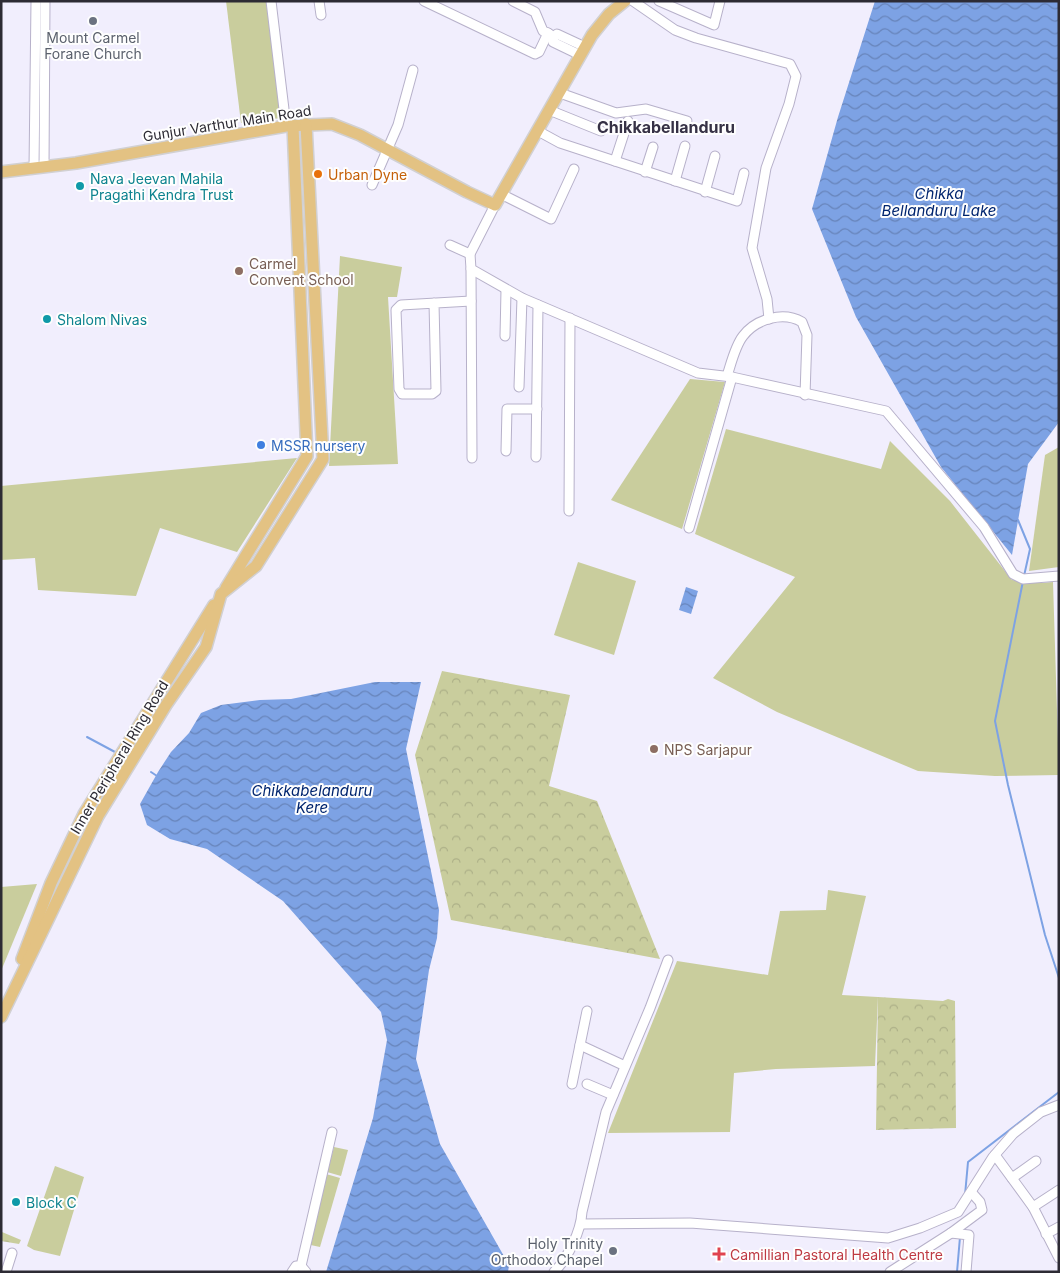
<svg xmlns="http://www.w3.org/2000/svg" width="1060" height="1273" font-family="Inter,sans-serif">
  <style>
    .green { fill: #c9cd9d }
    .forest { fill: url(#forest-crowns) }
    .water { fill: url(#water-waves) }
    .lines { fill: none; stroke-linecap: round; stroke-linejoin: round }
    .stream { stroke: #7da2e4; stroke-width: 2 }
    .minor-casing { stroke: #b7b1ca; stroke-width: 11 }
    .major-casing { stroke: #d1d0d2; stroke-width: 14 }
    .minor { stroke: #fff; stroke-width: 9 }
    .major { stroke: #e3c283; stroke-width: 11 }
    .worship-dot { fill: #6b7280; stroke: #fefefe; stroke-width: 2 }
    .food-dot { fill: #e8710a; stroke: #fefefe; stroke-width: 2 }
    .culture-dot { fill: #0f9aa8; stroke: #fefefe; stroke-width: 2 }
    .education-dot { fill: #8d6e63; stroke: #fefefe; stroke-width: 2 }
    .shop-dot { fill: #3f7fe0; stroke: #fefefe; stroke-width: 2 }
    .health-dot { fill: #e0444e; stroke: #fefefe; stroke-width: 2 }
    .labels { text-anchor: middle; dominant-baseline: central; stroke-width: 4; stroke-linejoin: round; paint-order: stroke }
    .worship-label { font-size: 14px; fill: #5b616d; stroke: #fefefe }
    .street-label { font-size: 14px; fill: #2d2b34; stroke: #fefefe }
    .food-label { font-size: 14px; fill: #c56008; stroke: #fefefe; text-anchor: start }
    .culture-label { font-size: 14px; fill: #0d838f; stroke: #fefefe; text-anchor: start }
    .education-label { font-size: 14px; fill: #785e54; stroke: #fefefe; text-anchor: start }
    .shop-label { font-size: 14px; fill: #366cbe; stroke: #fefefe; text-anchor: start }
    .health-label { font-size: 14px; fill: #be3a42; stroke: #fefefe; text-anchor: start }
    .water-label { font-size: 15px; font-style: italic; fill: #00256f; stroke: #fefefe }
    .quarter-label { font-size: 16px; font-weight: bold; fill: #363145; stroke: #fefefe }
  </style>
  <defs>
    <pattern id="forest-crowns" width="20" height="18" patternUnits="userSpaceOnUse" patternTransform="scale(1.25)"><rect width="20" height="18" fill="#c9cd9d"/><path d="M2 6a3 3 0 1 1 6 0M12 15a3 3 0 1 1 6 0" fill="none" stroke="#adb088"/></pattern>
    <pattern id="water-waves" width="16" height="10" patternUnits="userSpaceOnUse" patternTransform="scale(1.25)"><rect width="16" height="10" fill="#7da2e4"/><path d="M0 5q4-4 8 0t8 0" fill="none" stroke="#6784ba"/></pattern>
  </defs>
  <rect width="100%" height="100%" fill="#f1eefd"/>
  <g class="green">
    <polygon points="226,1 266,1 281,118 241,123"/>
    <polygon points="340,256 402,267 397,297 388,297 398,464 329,466"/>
    <polygon points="690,379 725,382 682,529 611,500"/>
    <polygon points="726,429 881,469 890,441 950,501 1012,580 1041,583 1053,582 1059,775 995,776 918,771 777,712 713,678 795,577 695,534"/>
    <polygon points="1059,447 1059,567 1029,571 1045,455"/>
    <polygon points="297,458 237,552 160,528 136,596 38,590 35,558 1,560 1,486"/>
    <polygon points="578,562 636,581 614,655 554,635"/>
    <polygon points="37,884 1,971 1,887"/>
    <polygon points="828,890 866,896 842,995 878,997 875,1066 776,1069 734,1073 730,1132 608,1133 677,961 768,975 780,911 826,910"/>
    <polygon points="334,1147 348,1150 341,1176 327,1172"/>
    <polygon points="55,1166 84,1177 60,1256 34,1250 27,1246"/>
    <polygon points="326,1174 340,1178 320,1247 306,1244"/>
  </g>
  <g class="forest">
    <polygon points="442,671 570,695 549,786 597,801 660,959 451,920 415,755"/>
    <polygon points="878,997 943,1001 948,999 955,1001 956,1128 876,1130"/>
    <polygon points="2,1232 21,1240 19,1244 1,1241"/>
  </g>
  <g class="water">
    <polygon points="875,1 1059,1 1059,422 1028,464 1012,555 941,467 856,317 812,209 838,117"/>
    <polygon points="686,587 698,591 691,614 679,610"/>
    <polygon points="375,682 421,682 406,749 439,910 437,938 429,970 416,1059 440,1144 509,1265 508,1272 326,1272 373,1118 387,1040 381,1012 283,901 207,849 170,839 147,825 140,804 158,772 171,752 189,733 201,713 221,705 260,700 291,699"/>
  </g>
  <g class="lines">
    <g class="stream">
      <polyline points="1018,520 1030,549 1024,576"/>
      <polyline points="1023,581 995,721 1008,785 1045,935 1059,978"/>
      <polyline points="87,737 115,752"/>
      <polyline points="151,772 157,776"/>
      <polyline points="965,1195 968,1162 1059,1092"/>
      <polyline points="957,1272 960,1237"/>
    </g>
    <g class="minor-casing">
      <g id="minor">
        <polyline points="271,1 286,126"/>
        <polyline points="319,1 321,15"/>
        <polyline points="424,1 535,54 539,52 548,33 543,31 535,12 513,1"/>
        <polyline points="633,1 675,30 696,38 790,64 796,76 789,104 766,168 752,248 767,299 769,319"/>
        <polyline points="659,1 714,25 720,1"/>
        <polyline points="548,33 554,37 557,34 585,47"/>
        <polyline points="554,37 553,42 580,55"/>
        <polyline points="560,93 616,113 646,109 687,121"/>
        <polyline points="549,110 601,131"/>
        <polyline points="538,131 560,143 737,201 744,173"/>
        <polyline points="615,161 628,121"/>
        <polyline points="44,167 45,1"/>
        <polyline points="34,168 36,1"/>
        <polyline points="645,172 653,147"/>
        <polyline points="675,181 685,146"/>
        <polyline points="372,185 398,125 413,70"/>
        <polyline points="705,192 715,156"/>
        <polyline points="501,194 551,219 574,169"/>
        <polyline points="495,205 470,254 471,269 522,298 698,373 732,377 886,411 984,527 1013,574 1023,579 1059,576"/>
        <polyline points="450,245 470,254"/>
        <polyline points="471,269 472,458"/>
        <polyline points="434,303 436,391 432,394 402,394 399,389 396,310 401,305 471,301"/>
        <polyline points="505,336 506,290"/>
        <path d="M727 376C731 364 735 346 743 336 756 319 783 311 802 322L807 335 805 395"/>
        <polyline points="519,387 522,298"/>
        <polyline points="506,451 507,409 537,409"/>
        <polyline points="536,457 538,305"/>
        <polyline points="569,511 570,318"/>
        <polyline points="689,528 732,377"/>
        <polyline points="580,1045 625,1066"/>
        <polyline points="572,1084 587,1011"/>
        <polyline points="587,1084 613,1095"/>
        <polyline points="995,1155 1033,1207 1059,1258"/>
        <polyline points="1012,1178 1036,1161"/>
        <polyline points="1033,1207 1059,1190"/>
        <polyline points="581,1224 690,1223 888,1238 920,1228 958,1212 993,1157 1013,1134 1041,1112 1059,1105"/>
        <polyline points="951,1233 969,1235 966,1272"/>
        <polyline points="1046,1234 1059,1227"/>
        <polyline points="301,1266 332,1132"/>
        <polyline points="6,1272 12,1253"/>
        <polyline points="292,1272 296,1266 301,1266 306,1272"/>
        <path d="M554 1272C568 1258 581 1231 582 1212L606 1112 650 1008 668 960"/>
        <polyline points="890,1272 951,1233 982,1210 980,1202 972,1193"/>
      </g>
    </g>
    <g class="major-casing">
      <g id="major">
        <polyline points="1,172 76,163 286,126 332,124 360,135 467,192 495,205 592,35 609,14 625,1"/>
        <polyline points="226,588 307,456 293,126"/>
        <polyline points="22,959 51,883 84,814 214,605"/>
        <polyline points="1,1017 98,816 166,705 206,647 221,594 256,566 323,459 306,124"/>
      </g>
    </g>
    <use href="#minor" class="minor"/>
    <use href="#major" class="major"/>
  </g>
  <g class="worship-dot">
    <circle cx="93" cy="21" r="5"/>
    <circle cx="613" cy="1251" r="5"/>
  </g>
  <circle class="food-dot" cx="318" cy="174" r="5"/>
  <g class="culture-dot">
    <circle cx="80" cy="186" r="5"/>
    <circle cx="47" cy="319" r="5"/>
    <circle cx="16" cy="1202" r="5"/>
  </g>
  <g class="education-dot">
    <circle cx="239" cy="271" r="5"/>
    <circle cx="654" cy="749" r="5"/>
  </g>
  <circle class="shop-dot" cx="261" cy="445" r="5"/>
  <path class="health-dot" d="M716.5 1246.5h5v5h5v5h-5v5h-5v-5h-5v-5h5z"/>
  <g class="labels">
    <g class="worship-label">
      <text x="93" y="37">Mount Carmel<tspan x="93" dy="16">Forane Church</tspan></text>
      <text x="603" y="1243" text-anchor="end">Holy Trinity<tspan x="603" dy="16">Orthodox Chapel</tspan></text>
    </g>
    <g class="street-label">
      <text transform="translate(227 123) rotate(-9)">Gunjur Varthur Main Road</text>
      <text transform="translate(119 757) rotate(-59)">Inner Peripheral Ring Road</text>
    </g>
    <g class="food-label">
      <text x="328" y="174">Urban Dyne</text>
    </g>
    <g class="culture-label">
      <text x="90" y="178">Nava Jeevan Mahila<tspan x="90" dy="16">Pragathi Kendra Trust</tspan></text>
      <text x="57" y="319">Shalom Nivas</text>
      <text x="26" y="1202">Block C</text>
    </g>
    <g class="education-label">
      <text x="249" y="263">Carmel<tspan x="249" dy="16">Convent School</tspan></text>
      <text x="664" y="749">NPS Sarjapur</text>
    </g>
    <g class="shop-label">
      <text x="271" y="445">MSSR nursery</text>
    </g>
    <g class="health-label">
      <text x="730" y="1254">Camillian Pastoral Health Centre</text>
    </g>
    <g class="water-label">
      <text x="939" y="193">Chikka<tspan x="939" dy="17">Bellanduru Lake</tspan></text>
      <text x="312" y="790">Chikkabelanduru<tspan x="312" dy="17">Kere</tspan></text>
    </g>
    <g class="quarter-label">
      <text x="666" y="127">Chikkabellanduru</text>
    </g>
  </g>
  <rect width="1060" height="1273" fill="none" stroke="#2d2b34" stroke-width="5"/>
</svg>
